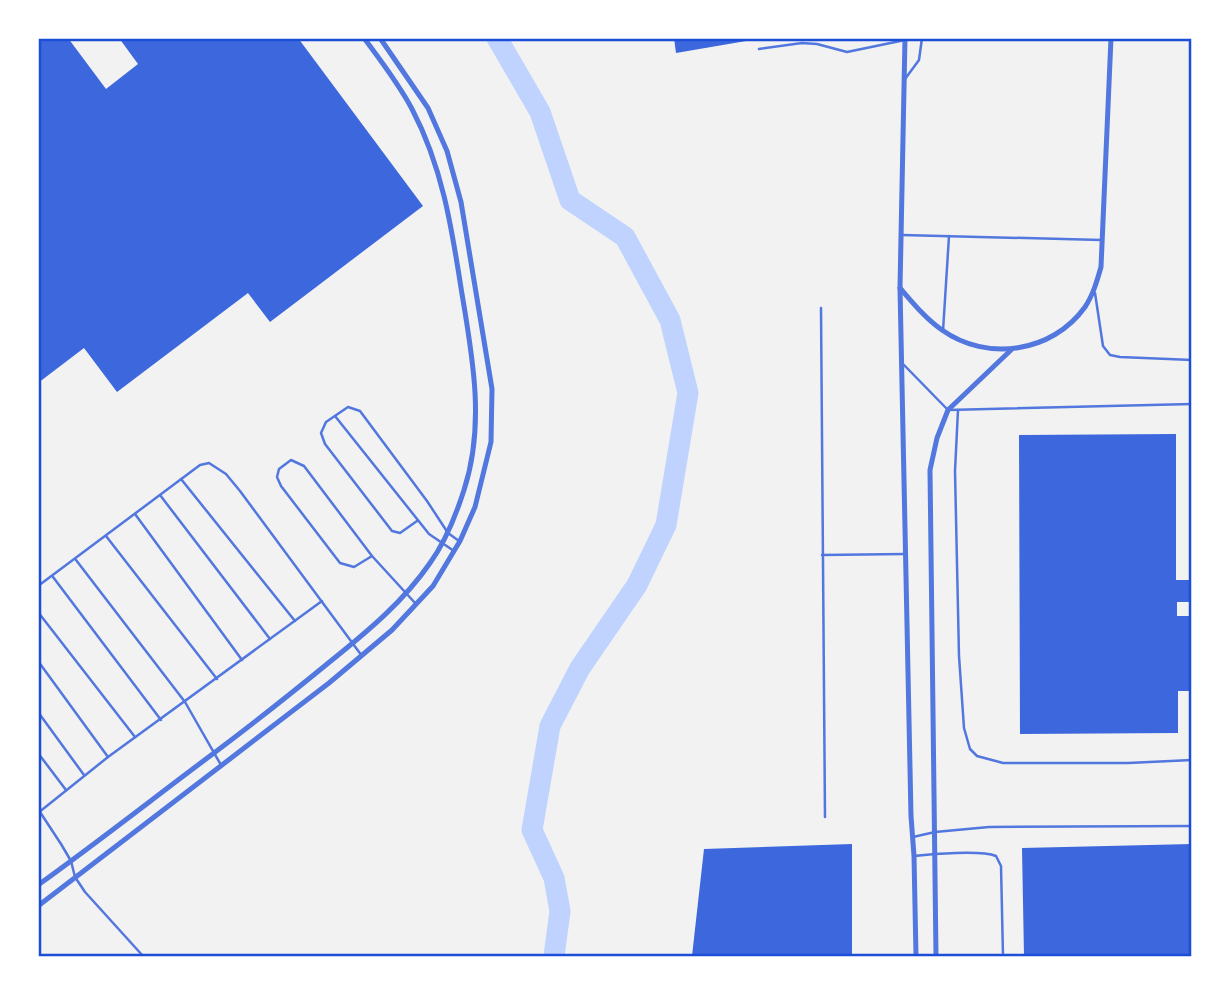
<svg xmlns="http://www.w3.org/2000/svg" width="1230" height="995" font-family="'PT Sans',sans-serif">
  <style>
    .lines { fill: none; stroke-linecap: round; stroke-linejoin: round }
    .river { stroke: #bfd3fe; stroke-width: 21 }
    .building { fill: #3d67dc }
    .service { stroke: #5277de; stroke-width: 2.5 }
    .minor { stroke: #5277de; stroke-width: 5 }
    .neatline { fill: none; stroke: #1d4ed8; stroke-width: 2.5 }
  </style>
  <rect width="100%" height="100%" fill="#f2f2f2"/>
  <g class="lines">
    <polyline class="river" points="497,38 540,112 570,200 625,237 670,320 688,393 666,525 637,585 580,668 550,726 532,830 554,878 560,911 554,956"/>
  </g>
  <g class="building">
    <polygon points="38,38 68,38 106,89 138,64 119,38 298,38 423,206 270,322 248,293 117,392 84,348 38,383"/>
    <polygon points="674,38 752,38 752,40 676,53"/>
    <polygon points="1176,434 1176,580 1192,580 1192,602 1177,602 1177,616 1192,616 1192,691 1178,691 1178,733 1020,734 1019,435"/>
    <polygon points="852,844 852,956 692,956 704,849"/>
    <polygon points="1192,844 1192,956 1024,956 1022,848"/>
  </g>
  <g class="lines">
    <g class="service">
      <polyline points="759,49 802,43 817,44 847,52 905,40"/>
      <polyline points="905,79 919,60 922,38"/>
      <polyline points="902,235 1101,240"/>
      <polyline points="1095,293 1103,346 1110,355 1120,357 1192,360"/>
      <polyline points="821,308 825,817"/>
      <polyline points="943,331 949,236"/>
      <polyline points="904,365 948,410 1192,404"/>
      <polyline points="958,410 955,471 959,656 964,728 970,749 977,756 1003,763 1128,763 1192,760"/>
      <polyline points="335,416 429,534 454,551"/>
      <polyline points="181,479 295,621"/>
      <polyline points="160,495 270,639"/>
      <polyline points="135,514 242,660"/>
      <polyline points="417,521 400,533 392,531 325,444 321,433 326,422 348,407 360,411 427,501 448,533 459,541"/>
      <polyline points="106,536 217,679"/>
      <polyline points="822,555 905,554"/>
      <polyline points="372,556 354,567 340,563 281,486 277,477 279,469 291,460 304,466 372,556 416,604"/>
      <polyline points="76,560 185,702 221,765"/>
      <polyline points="53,577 161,720"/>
      <polyline points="38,586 200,465 209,463 226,474 240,491 362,656"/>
      <polyline points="38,612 135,737"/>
      <polyline points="38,661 108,757"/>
      <polyline points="38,712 84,775"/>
      <polyline points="38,753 66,790"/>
      <polyline points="38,809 61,844 71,861 75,877 85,892 143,956"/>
      <polyline points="38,813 108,757 322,601"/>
      <polyline points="913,837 935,832 989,827 1192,826"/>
      <path d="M914 856C932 854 981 850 996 856L1001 866 1003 956"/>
    </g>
    <g class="minor">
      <polyline points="905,38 900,288 911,816 914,856 916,956"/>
      <path d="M900 288C913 303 926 319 942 330 987 362 1052 353 1085 307 1093 295 1097 281 1101 267L1111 38"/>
      <path d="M38 885C98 842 155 797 214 753 254 723 293 692 332 660 368 631 404 601 430 563 446 541 456 515 464 490 485 426 473 359 462 294 452 230 443 168 412 109 399 84 381 61 364 38"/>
      <polyline points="38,906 329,683 392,630 433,586 460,541 475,507 491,442 492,389 461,202 447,151 428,108 380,38"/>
      <polyline points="936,956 930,470 937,438 948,410 1011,350"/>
    </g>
  </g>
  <rect width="1230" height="995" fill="none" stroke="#ffffff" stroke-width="80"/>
  <rect x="40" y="40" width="1150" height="915" class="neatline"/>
</svg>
